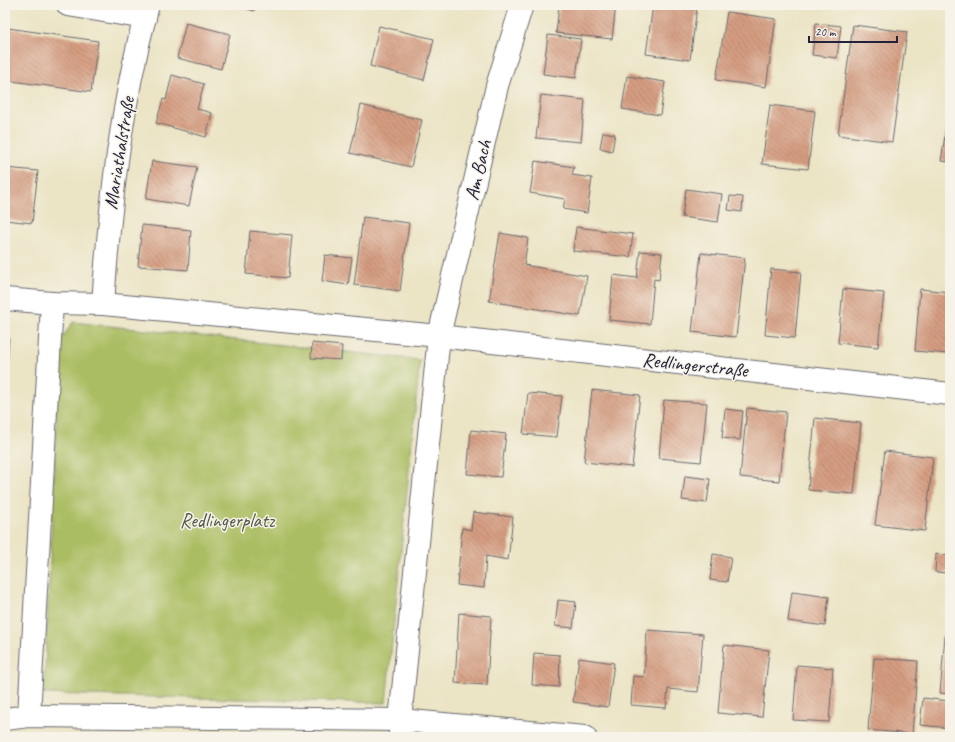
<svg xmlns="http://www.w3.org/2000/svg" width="955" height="742" font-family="Caveat,sans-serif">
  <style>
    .green { fill: #aabd62; stroke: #66704e }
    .building { fill: url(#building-back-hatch) }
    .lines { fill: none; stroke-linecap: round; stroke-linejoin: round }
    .street-casing { stroke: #68666b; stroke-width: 24 }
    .street { stroke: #fff; stroke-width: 22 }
    .labels { text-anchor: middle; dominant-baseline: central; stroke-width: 3; stroke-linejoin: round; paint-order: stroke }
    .street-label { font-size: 20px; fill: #22223b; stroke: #f7f3e8 }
    .park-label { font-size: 20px; fill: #525849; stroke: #f7f3e8 }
  </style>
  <defs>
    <pattern id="building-back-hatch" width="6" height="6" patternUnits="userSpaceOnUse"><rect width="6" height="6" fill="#d59d81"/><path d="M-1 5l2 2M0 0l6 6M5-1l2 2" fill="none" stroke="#ac806b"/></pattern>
  </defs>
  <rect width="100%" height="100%" fill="#f7f3e8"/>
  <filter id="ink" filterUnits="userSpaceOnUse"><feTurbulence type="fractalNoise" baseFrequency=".025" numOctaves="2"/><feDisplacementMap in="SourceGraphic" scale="8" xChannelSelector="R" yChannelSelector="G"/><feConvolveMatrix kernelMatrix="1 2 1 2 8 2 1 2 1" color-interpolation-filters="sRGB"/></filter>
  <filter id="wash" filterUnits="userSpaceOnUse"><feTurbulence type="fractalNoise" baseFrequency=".012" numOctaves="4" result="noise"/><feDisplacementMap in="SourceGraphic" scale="16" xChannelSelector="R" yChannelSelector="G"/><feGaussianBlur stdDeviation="0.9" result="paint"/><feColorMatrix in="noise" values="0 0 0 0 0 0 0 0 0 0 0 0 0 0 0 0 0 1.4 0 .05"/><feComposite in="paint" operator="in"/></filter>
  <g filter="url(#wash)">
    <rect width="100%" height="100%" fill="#ebe4c5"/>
    <polygon class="green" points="73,322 420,360 386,703 44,694 60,341"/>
    <g id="blocks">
      <g class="building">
        <polygon points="235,5 255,5 254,11"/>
        <polygon points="559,5 616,5 612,39 556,33"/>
        <polygon points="653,5 697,7 690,60 646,54"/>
        <polygon points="727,12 776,19 766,87 716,80"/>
        <polygon points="186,23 230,34 221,69 177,58"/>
        <polygon points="816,23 841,26 837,58 812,55"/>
        <polygon points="853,25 907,32 892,142 838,135"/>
        <polygon points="379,26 434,39 424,80 370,66"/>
        <polygon points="8,28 98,41 91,92 5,80 5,49"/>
        <polygon points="548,35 581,39 576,78 543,74"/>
        <polygon points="172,75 204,84 197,109 212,113 206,137 156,123 163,99 166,100"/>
        <polygon points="627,76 665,82 660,115 622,109"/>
        <polygon points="541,95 585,100 581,142 536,138"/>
        <polygon points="361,105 422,120 411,167 350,153"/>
        <polygon points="770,105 815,111 808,169 762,164"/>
        <polygon points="949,111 950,111 950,162 941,161"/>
        <polygon points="603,132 615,134 612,151 600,148"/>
        <polygon points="152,161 197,167 189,206 146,199"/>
        <polygon points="535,161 574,167 572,175 592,178 587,213 563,209 565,199 530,193"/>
        <polygon points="5,168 38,171 32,223 5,220"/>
        <polygon points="686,189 722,194 718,222 682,217"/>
        <polygon points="730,196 743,197 742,212 728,210"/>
        <polygon points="363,217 409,223 400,291 354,285"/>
        <polygon points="142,225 191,230 188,270 138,266"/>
        <polygon points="576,227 633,234 630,257 573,251"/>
        <polygon points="250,231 292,235 288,278 246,274"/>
        <polygon points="500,233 528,238 524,265 587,276 580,316 489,301"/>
        <polygon points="640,251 662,253 659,280 654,279 650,324 609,320 613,275 637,278"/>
        <polygon points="701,253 745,258 736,337 692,332"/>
        <polygon points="325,255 352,258 348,285 322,281"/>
        <polygon points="771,269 801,272 795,338 765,335"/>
        <polygon points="843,289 884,293 878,347 838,343"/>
        <polygon points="920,289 950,292 948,354 915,351"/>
        <polygon points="5,337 9,337 6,387 5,387"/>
        <polygon points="312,343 342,346 341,360 311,358"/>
        <polygon points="592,390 640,395 632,467 584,462"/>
        <polygon points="528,393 562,396 557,437 523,434"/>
        <polygon points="664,400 707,403 701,462 659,458"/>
        <polygon points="747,408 786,412 779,481 740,477"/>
        <polygon points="725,409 743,411 740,440 722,438"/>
        <polygon points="815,418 861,423 854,494 808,490"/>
        <polygon points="471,430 506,434 501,477 467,474"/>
        <polygon points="885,451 933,457 925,531 875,525"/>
        <polygon points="685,476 710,479 707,503 682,500"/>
        <polygon points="473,512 513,517 508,560 486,556 484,588 457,585 462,528 471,530"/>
        <polygon points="713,554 731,557 727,582 710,580"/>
        <polygon points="936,554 950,556 948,573 935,572"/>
        <polygon points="792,592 829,597 825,626 788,621"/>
        <polygon points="558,600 576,602 573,628 555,626"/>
        <polygon points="459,613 491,616 487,685 455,683"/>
        <polygon points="947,613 950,613 950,694 940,693"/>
        <polygon points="647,630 703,634 698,692 668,689 666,708 631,705 633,676 644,677"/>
        <polygon points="724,645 769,650 762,717 718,713"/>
        <polygon points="534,653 560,655 559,687 532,685"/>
        <polygon points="579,658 614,663 608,707 573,702"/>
        <polygon points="874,658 918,661 912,734 868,730"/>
        <polygon points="797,665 833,668 829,722 793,720"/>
        <polygon points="923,698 950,701 950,728 920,725"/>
      </g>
    </g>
  </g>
  <g filter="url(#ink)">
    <use href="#blocks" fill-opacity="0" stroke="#68666b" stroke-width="1"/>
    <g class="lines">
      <g class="street-casing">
        <g id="street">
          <polyline points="68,5 145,18"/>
          <polyline points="5,299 52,303 103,304 439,336 950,394"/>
          <path d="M103 304C110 202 121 104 148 5"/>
          <polyline points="29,716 52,303"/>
          <polyline points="5,719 29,716 400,720 585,737"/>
          <polyline points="400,737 400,720 439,336 497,86 522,5"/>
        </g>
      </g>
      <use href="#street" class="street"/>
    </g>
  </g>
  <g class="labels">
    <g class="street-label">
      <text transform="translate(119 153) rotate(-81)">Mariathalstraße</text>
      <text transform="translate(478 170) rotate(-77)">Am Bach</text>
      <text transform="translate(695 365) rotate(6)">Redlingerstraße</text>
    </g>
    <g class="park-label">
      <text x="227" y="520">Redlingerplatz</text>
    </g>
  </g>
  <rect width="955" height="742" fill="none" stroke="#f7f3e8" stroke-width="20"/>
  <path d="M809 36v6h88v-6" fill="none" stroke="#22223b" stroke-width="2"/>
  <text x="815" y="36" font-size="12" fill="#22223b" stroke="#f7f3e8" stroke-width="3" paint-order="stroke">20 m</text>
</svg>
